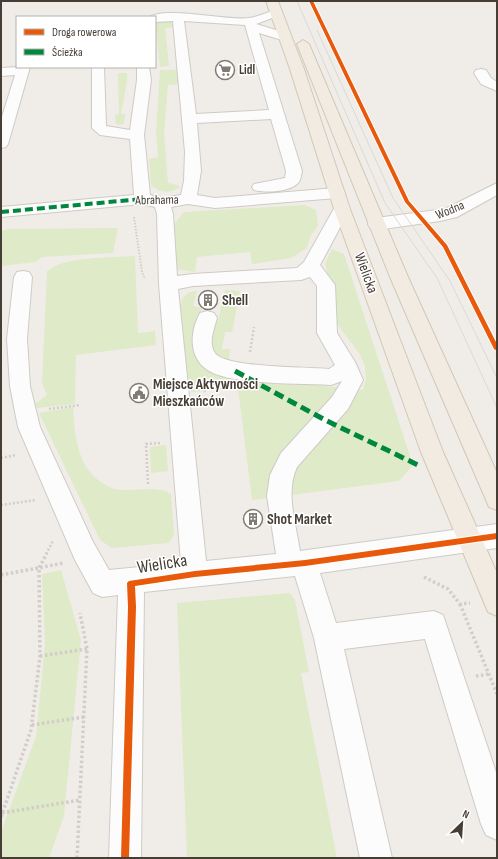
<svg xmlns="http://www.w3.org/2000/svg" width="498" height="859" font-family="'Sofia Sans Condensed',sans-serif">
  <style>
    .green { fill: #dfeac8 }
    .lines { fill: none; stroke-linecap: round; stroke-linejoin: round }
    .minor-casing { stroke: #cecbc6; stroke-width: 2 }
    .major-casing { stroke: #d3c8b5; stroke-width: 2 }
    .path-far2 { stroke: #d1cdca; stroke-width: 2; stroke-dasharray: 1.5 1.5; stroke-linecap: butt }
    .path-far1 { stroke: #d1cdca; stroke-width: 2.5; stroke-dasharray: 2 2; stroke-linecap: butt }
    .path { stroke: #d1cdca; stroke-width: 3.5; stroke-dasharray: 2.5 2.5; stroke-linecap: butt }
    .minor { fill: #fdfcfc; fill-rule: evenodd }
    .major { fill: #f1ebe2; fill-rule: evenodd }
    .tram { stroke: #d9d9d8; stroke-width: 1 }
    .quiet-far1 { stroke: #00873e; stroke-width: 4; stroke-dasharray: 8 4; stroke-linecap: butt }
    .quiet { stroke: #00873e; stroke-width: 5; stroke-dasharray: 10 5; stroke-linecap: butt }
    .cycleway-casing { stroke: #fff; stroke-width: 2 }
    .cycleway { fill: #e8590c; fill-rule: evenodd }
    .labels { text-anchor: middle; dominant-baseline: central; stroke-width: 3; stroke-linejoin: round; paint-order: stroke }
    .far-poi-label { font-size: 13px; font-weight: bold; fill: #463e35; stroke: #fff; text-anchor: start }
    .far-street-label { font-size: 13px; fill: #463e35; stroke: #fff }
    .street-label { font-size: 15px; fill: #463e35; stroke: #fff }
    .poi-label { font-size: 15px; font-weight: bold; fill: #463e35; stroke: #fff; text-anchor: start }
    .near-street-label { font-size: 18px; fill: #463e35; stroke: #fff }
  </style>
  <rect width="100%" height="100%" fill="#f0ede8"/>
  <g class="green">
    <path d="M155 21C163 21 171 19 176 27L165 28 169 66 160 67Z"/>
    <path d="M160 70H180L181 84 168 85 164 134 168 183 181 186C173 194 159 193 151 185L149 159 158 157 156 133Z"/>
    <polygon points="118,73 127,73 127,81 121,114 125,114 124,123 121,125 116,124 115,115 119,114"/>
    <polygon points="305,205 316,210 318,226 310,237 307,248 291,258 252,264 250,252 197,257 195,272 177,269 174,224 184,212"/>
    <polygon points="118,228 113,253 42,257 35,262 1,266 1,231 8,229"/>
    <path d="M332 249 344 254 413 465 399 481 252 500 238 388 191 392C188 371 177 325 180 305 182 297 188 290 197 291L193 306 202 308 199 318 218 321 225 290 240 291 232 332H225L222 349H230L227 376 363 390 366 379 365 366 359 353 331 316 330 286 325 264Z"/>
    <path d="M135 256 138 333 155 331 156 345 76 355 75 404 37 408 35 404 47 395 42 383 47 271C65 256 111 258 135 256Z"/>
    <path d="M73 407C75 436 77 470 106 485 110 487 115 490 120 490 137 491 156 485 171 494L174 535 169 543 112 548 100 540 39 413Z"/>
    <polygon points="166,445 168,471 151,473 150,447"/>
    <polygon points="61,570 81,640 64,816 49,858 1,858 1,832 36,736 45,644 42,574"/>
    <polygon points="290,593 295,600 309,672 301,673 337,858 187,858 177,603"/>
  </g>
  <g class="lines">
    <g class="minor-casing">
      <g id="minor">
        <path d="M276 10 282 13 280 15 256 24 289 34 291 37 285 41 259 33 302 171C301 175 301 180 298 183 290 192 265 193 254 190L252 187 254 184 285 178 286 171 271 119 197 123 201 171 197 195 215 198 337 188 343 189 345 193 343 197 337 198 215 208 188 204 171 207 173 214 177 276 193 274 297 268 304 262 336 205 342 204 348 205 350 209 320 265 335 285 337 333 355 362 363 380 348 409 297 467C285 493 296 524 300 551L497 524V548L320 573 336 623 434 611 443 615 497 775V840L486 835 481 824 425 639 344 649 392 858H360L314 638 295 576 144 592 141 858H109L118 595 102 597 93 593 75 560 18 427 10 386 7 339 14 277 17 272 23 271 29 272 32 277 27 339 30 386 40 427 93 542 109 570 181 563 159 284 157 214 155 207 142 204 1 217V207L134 195 130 139 100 135 92 128V67H104L106 126 130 130 137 80V67H149L151 80 144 135 150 195 162 198 181 195 184 181 185 152 173 21 155 22V17H150C164 6 229 21 249 18 258 17 267 12 276 10ZM184 21 245 25 269 110 196 114ZM310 277 317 286V333L335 365 329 369C308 367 225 368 215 353 208 344 214 329 217 318L214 313 207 311 200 313C189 333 188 362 213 373 241 385 299 383 331 385L342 381 332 397 281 453 270 475 267 496 276 554 206 561 178 289 193 286 301 280Z"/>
        <polygon points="17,67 30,67 8,144 6,147 1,148 1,120 15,75 1,76 1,68"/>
        <polygon points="481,69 486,70 491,78 497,82 497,91 481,84 474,73 476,70"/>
        <polygon points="497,183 497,195 457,217 440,221 376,230 370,228 368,224 370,220 376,218 445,209"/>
      </g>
    </g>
    <g class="major-casing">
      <g id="major">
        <polygon points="266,1 278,1 304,69 350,209 443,452 497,573 497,616 488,612 421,452 334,209 290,69"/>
        <polygon points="303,40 309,44 408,277 497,473 497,510 489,507 390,277 297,44"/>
      </g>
    </g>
    <polyline class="path-far2" points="134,217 142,272 145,279"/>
    <g class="path-far1">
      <polyline points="250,352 254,327"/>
      <polyline points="201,387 205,391 211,386"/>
      <polyline points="49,409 80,405"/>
      <polyline points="1,458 16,455"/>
      <polyline points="148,484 146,444 160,443"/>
      <polyline points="1,505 36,500"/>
      <polyline points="46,554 53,541"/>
    </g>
    <g class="path">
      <polyline points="1,575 64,563"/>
      <polyline points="424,577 448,589 460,604 470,603"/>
      <polyline points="460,604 497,694"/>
      <polyline points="40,656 87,649"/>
      <polyline points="476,676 490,674"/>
      <polyline points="32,725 84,717"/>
      <polyline points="2,813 80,800"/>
      <polyline points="1,817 31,730 40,656 39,568 47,553"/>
      <polyline points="77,858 87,649 80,613"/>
    </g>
    <use href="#minor" class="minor"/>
    <use href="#major" class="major"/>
    <g class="tram">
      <polyline points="297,1 385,203 437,278 497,408"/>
      <polyline points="317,30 393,198 450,281 497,378"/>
    </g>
    <polyline class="quiet-far1" points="1,212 142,199 162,203"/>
    <polyline class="quiet" points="235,371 325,420 420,466"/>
    <g class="cycleway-casing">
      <g id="cycleway">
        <polygon points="309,1 313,1 409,201 447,245 497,344 497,351 494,349 443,247 405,202"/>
        <polygon points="497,533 497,539 305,566 195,577 135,586 136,607 129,858 121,858 128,607 127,583 129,581 195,571 305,560"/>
      </g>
    </g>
    <use href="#cycleway" class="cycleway"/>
  </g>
  <defs>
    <g id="supermarket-ring" transform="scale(1)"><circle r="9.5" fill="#fff" stroke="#827b74" stroke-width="1.5"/><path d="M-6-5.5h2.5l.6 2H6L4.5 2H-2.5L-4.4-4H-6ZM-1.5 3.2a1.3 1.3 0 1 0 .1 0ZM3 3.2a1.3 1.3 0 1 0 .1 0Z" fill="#827b74"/></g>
    <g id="building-ring" transform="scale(1)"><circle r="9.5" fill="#fff" stroke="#827b74" stroke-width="1.5"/><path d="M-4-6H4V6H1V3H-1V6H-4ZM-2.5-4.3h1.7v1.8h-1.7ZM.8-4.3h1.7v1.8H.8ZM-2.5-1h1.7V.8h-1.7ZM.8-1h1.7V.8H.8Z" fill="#827b74"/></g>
    <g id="civic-ring" transform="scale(1)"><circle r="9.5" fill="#fff" stroke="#827b74" stroke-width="1.5"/><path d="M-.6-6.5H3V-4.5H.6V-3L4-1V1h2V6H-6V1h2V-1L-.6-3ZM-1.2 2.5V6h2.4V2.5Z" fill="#827b74"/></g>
  </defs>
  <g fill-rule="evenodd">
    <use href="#supermarket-ring" x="225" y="70"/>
    <use href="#building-ring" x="208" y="300"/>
    <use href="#civic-ring" x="139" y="393"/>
    <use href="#building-ring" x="253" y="519"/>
  </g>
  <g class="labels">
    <g class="far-poi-label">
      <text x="239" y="70">Lidl</text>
    </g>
    <g class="far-street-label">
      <text transform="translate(157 200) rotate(-1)">Abrahama</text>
      <text transform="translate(450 210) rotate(-22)">Wodna</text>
    </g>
    <g class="street-label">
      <text transform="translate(366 273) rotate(70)">Wielicka</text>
    </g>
    <g class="poi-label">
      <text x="222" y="300">Shell</text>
      <text x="153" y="384">Miejsce Aktywności<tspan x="153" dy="17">Mieszkańców</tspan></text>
      <text x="267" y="519">Shot Market</text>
    </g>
    <g class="near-street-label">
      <text transform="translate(162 564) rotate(-9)">Wielicka</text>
    </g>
  </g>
  <rect width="498" height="859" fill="none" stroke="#463e35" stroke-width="4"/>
  <rect x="16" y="16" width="140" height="52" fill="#ffffff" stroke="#b5b2ae"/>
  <rect x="24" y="29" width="20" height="6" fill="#e8590c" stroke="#b5b2ae"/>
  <text x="52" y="36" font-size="12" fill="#463e35">Droga rowerowa</text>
  <rect x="24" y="49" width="20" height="6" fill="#00873e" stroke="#b5b2ae"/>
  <text x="52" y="56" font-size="12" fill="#463e35">Ścieżka</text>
  <g transform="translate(462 823) rotate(25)" stroke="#ffffff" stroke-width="3" paint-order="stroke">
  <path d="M0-3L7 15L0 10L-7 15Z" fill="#463e35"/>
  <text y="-6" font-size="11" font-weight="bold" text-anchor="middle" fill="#463e35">N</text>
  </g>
</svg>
